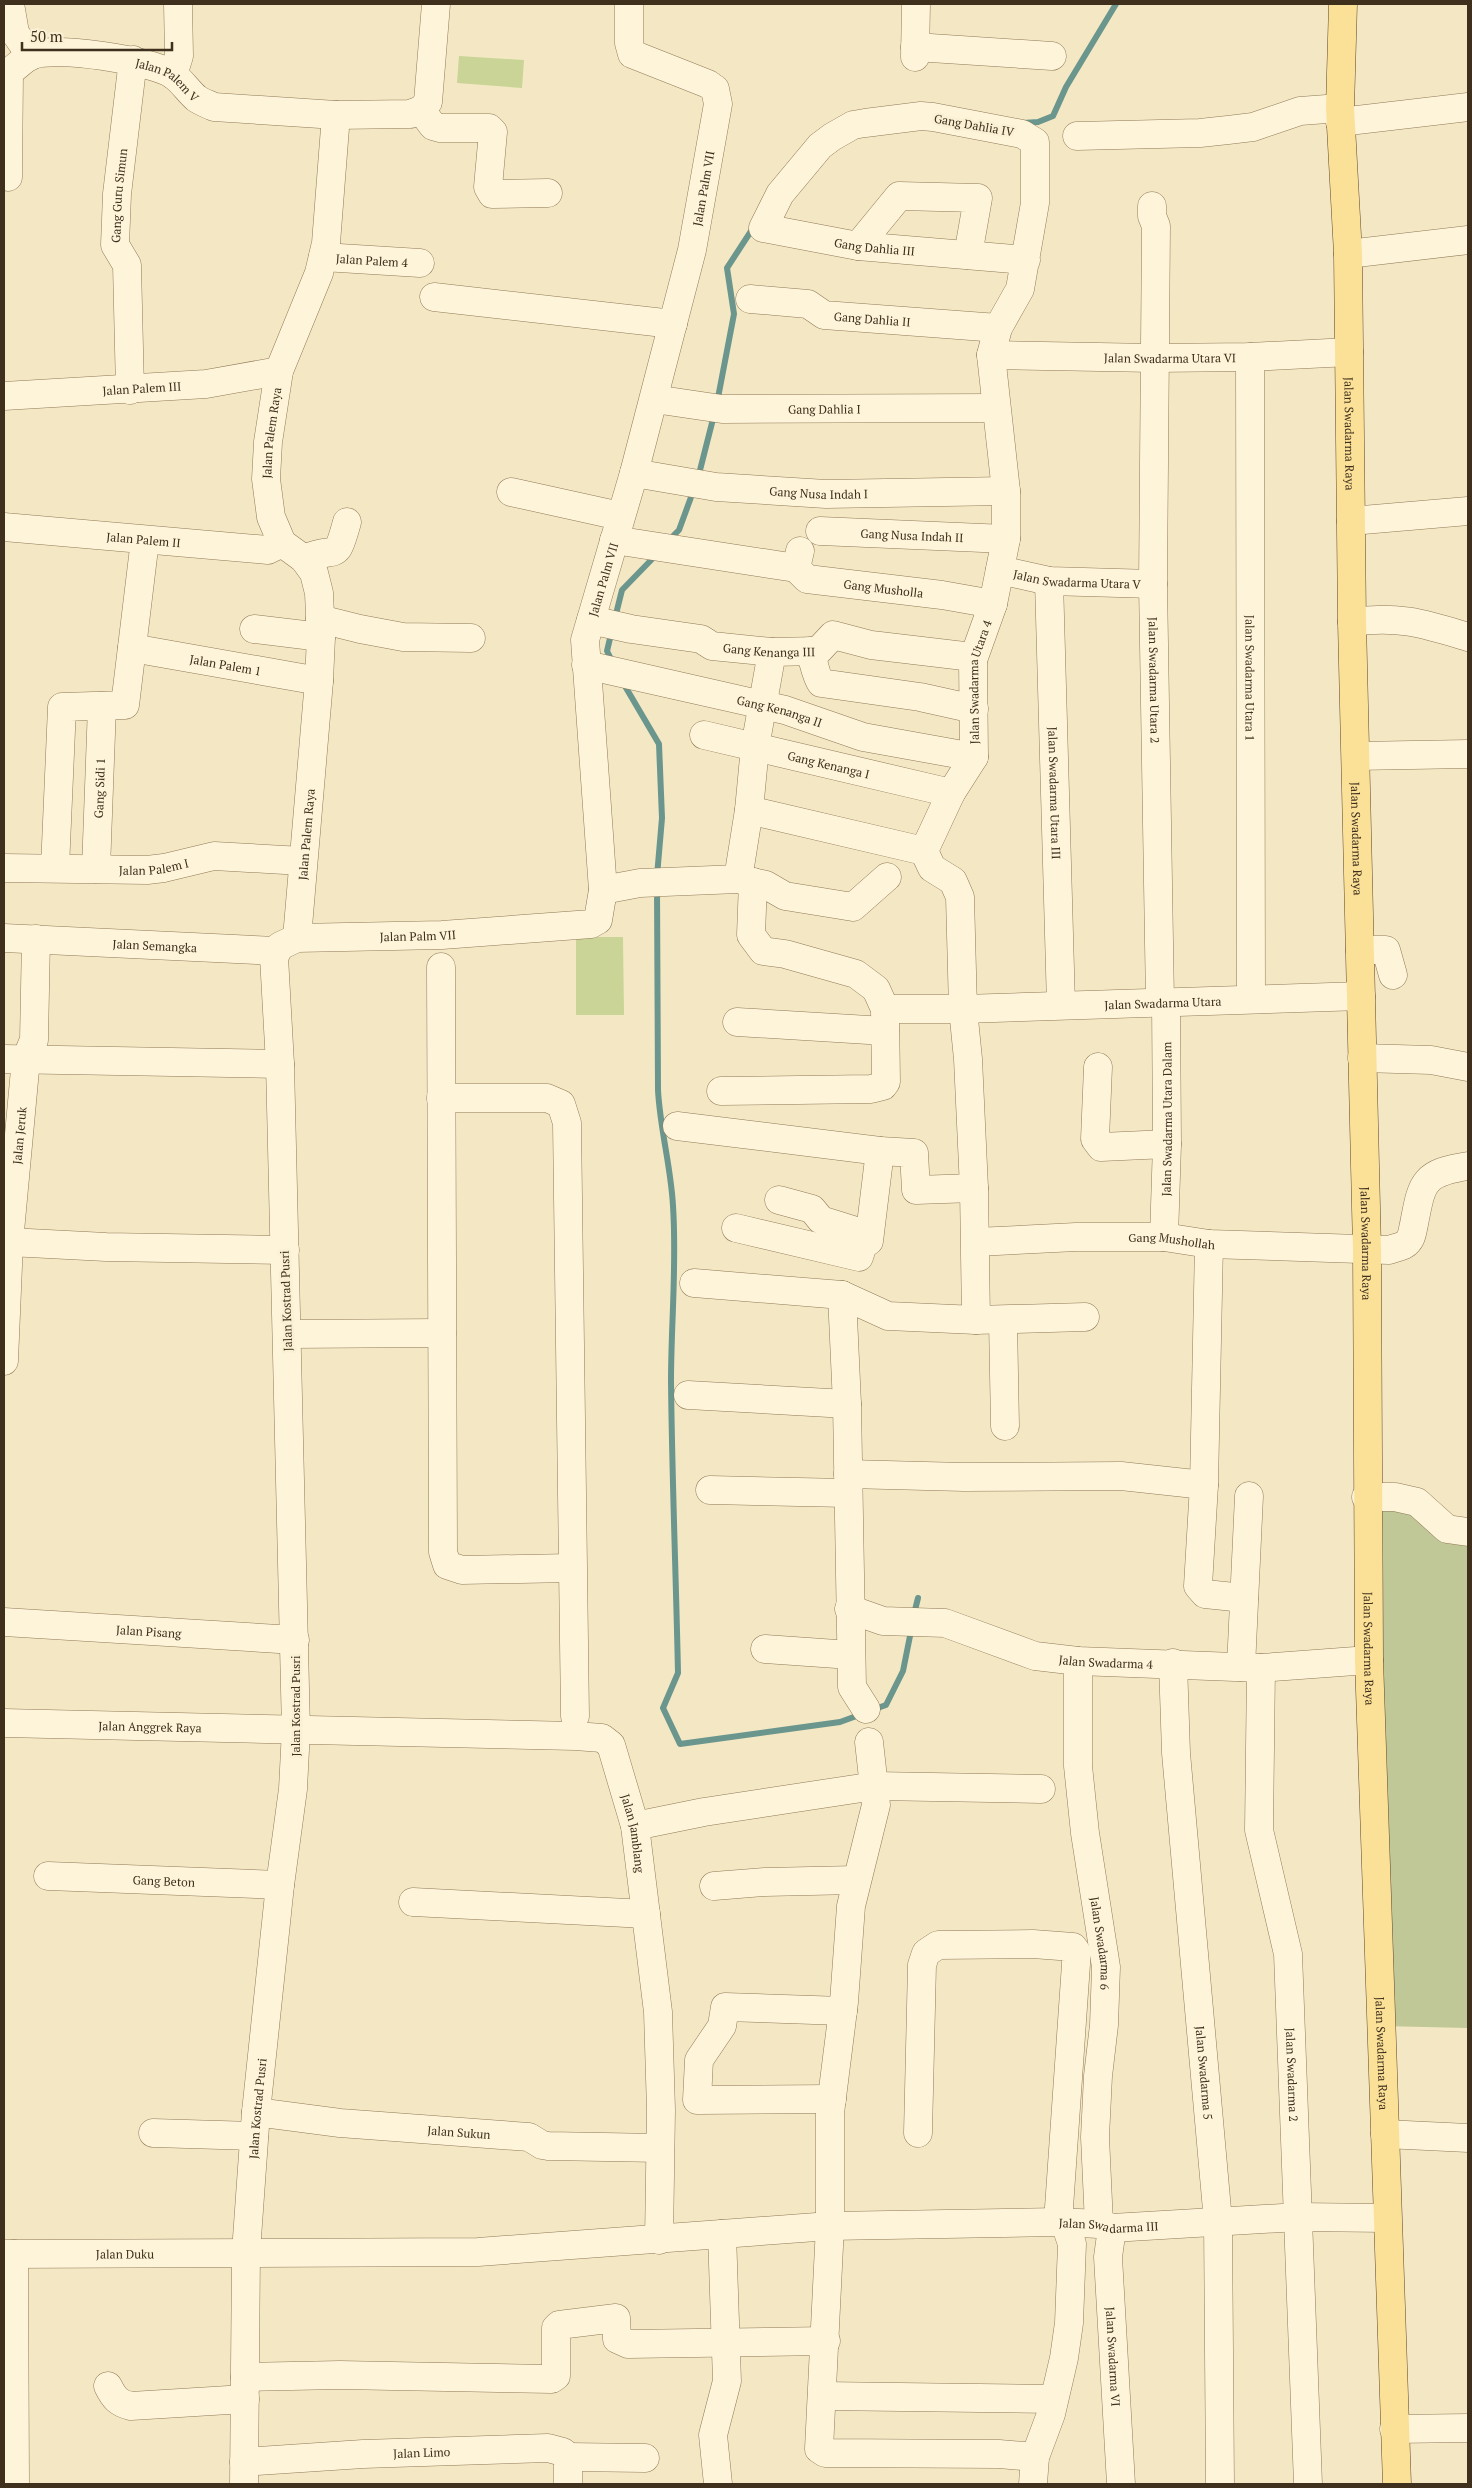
<svg xmlns="http://www.w3.org/2000/svg" width="1472" height="2488" font-family="'PT Serif',serif">
  <style>
    .green { fill: #c9d496 }
    .cemetery { fill: #bfc896 }
    .lines { fill: none; stroke-linecap: round; stroke-linejoin: round }
    .stream { stroke: #6b968e; stroke-width: 6 }
    .minor-casing { stroke: #917957; stroke-width: 29 }
    .major-casing { stroke: #5f462c; stroke-width: 29 }
    .minor { stroke: #fdf4d9; stroke-width: 28 }
    .major { stroke: #fbe198; stroke-width: 28 }
    .labels { text-anchor: middle; dominant-baseline: central; stroke-width: 5; stroke-linejoin: round; paint-order: stroke }
    .street-label { font-size: 12px; fill: #3f2f1d; stroke: #faf1d4 }
  </style>
  <rect width="100%" height="100%" fill="#f4e8c4"/>
  <g class="green">
    <polygon points="459,56 524,60 522,88 457,83"/>
    <polygon points="576,937 623,937 624,1015 576,1015"/>
  </g>
  <polygon class="cemetery" points="1366,1497 1468,1532 1468,2028 1381,2026"/>
  <g class="lines">
    <g class="stream">
      <polyline points="1023,123 1038,122 1053,116 1066,87 1116,4"/>
      <polyline points="717,403 734,314 727,268 755,225"/>
      <polyline points="698,478 714,415"/>
      <polyline points="669,540 679,530 694,489"/>
      <polyline points="615,618 622,590 656,555"/>
      <polyline points="612,630 607,651 613,663"/>
      <polyline points="622,681 659,744 662,818 657,876"/>
      <path d="M657 888 658 1090C660 1129 671 1167 673 1206 677 1265 671 1323 671 1381 672 1478 676 1576 678 1673L663 1708 680 1744 840 1722 862 1714"/>
      <polyline points="914,1614 918,1598"/>
      <polyline points="872,1710 886,1705 903,1671 911,1631"/>
    </g>
    <g class="minor-casing">
      <g id="minor">
        <polyline points="10,4 15,33 31,56"/>
        <polyline points="915,47 1052,56"/>
        <polyline points="915,57 916,4"/>
        <path id="s1" d="M4 75C14 70 23 59 32 55 57 46 148 60 172 74 181 80 188 91 196 98 201 102 208 104 214 107L336 115 410 114 421 110 428 102 436 4"/>
        <polyline points="173,75 179,56 178,4"/>
        <polyline points="421,110 433,126 440,128 489,128 493,132 488,187 492,194 548,193"/>
        <polyline points="1340,122 1468,107"/>
        <polyline points="1077,136 1200,133 1228,130 1253,127 1300,111 1340,108"/>
        <polyline points="8,177 9,73"/>
        <path id="s2" d="M1152 206V216L1156 226 1153 584 1160 1002"/>
        <polyline points="858,246 899,196 978,198 968,255"/>
        <polyline points="1348,254 1468,240"/>
        <path id="s3" d="M323 257 420 263"/>
        <polyline points="434,297 673,324"/>
        <path id="s4" d="M750 299 808 304 824 315 998 328"/>
        <path id="s5" d="M991 355 1154 358 1250 357 1349 352"/>
        <path id="s6" d="M1250 357 1251 998"/>
        <path id="s7" d="M130 390 127 265 115 245 117 194 133 60"/>
        <path id="s8" d="M4 396 206 384 279 371"/>
        <path id="s9" d="M654 399 722 409 996 408"/>
        <path id="s10" d="M634 473 716 487 826 494 1006 491"/>
        <polyline points="511,492 620,516"/>
        <polyline points="1351,521 1468,511"/>
        <path id="s11" d="M4 527 268 550 282 543"/>
        <path id="s12" d="M820 531 1006 539"/>
        <polyline points="614,540 796,568"/>
        <path id="s13" d="M800 551 796 568 807 579 942 595 993 604"/>
        <path d="M304 559C338 544 335 566 347 522"/>
        <path id="s14" d="M1000 570 1049 581 1153 584"/>
        <path id="s15" d="M1049 581 1061 1005"/>
        <polyline points="320,619 360,629 403,637 471,638"/>
        <path id="s16" d="M591 620 631 629 701 639 712 646 772 652 818 651 833 635 871 645 964 656 973 660"/>
        <path d="M1352 622C1398 615 1425 624 1468 637"/>
        <polyline points="254,629 321,637"/>
        <path id="s17" d="M132 648 319 681"/>
        <path d="M810 651C813 659 816 677 821 683L920 697 974 709"/>
        <path id="s18" d="M586 665 785 710 863 737 974 757"/>
        <path id="s19" d="M704 735 951 793"/>
        <polyline points="1356,756 1468,754"/>
        <polyline points="749,810 755,747 772,652"/>
        <path id="s20" d="M4 868 147 870 164 868 214 856 302 861"/>
        <polyline points="55,868 62,707 125,705 145,540"/>
        <path id="s21" d="M96 869 102 706"/>
        <polyline points="738,879 749,810 924,851"/>
        <polyline points="603,890 640,883 738,879 766,885 785,896 853,907 887,877"/>
        <path id="s22" d="M4 938 276 951"/>
        <path id="s23" d="M297 938 319 681 321 637 319 593 314 573 304 559 282 543 271 517 266 479 268 442 279 371 319 273 326 243 336 115"/>
        <polyline points="1360,950 1386,950 1393,975"/>
        <polyline points="441,967 443,1552 447,1565 462,1570 571,1568"/>
        <path id="s24" d="M885 1009H963L1361 996"/>
        <polyline points="737,1022 885,1031"/>
        <polyline points="1362,1058 1431,1060 1468,1067"/>
        <polyline points="4,1059 280,1064"/>
        <polyline points="1098,1067 1095,1139 1101,1147 1167,1144"/>
        <polyline points="721,1091 871,1089 883,1086 886,1082 885,1009 876,989 856,974 785,954 763,951 751,935 753,882"/>
        <polyline points="441,1098 547,1098 561,1104 567,1123 575,1716"/>
        <polyline points="677,1126 880,1151 914,1153 916,1190 974,1188"/>
        <polyline points="779,1200 812,1209 821,1220 869,1235"/>
        <polyline points="736,1228 859,1257 863,1245 869,1241 880,1151"/>
        <path id="s25" d="M1164 1237 1167 1144 1166 1001"/>
        <polyline points="9,1242 106,1247 285,1250"/>
        <path id="s26" d="M976 1242 1076 1237H1164L1209 1244 1389 1250C1394 1248 1400 1247 1404 1245 1412 1240 1412 1233 1414 1224 1422 1183 1422 1173 1468 1166"/>
        <polyline points="1209,1244 1204,1485 1198,1586 1205,1594 1244,1598"/>
        <polyline points="694,1283 842,1295"/>
        <polyline points="976,1320 1085,1317"/>
        <polyline points="1003,1321 1005,1426"/>
        <polyline points="287,1334 442,1333"/>
        <path id="s27" d="M4 1361 9 1242 26 1059 34 1040 36 939"/>
        <polyline points="688,1395 847,1404"/>
        <polyline points="848,1474 964,1477 1121,1476 1204,1485"/>
        <polyline points="710,1490 847,1493"/>
        <polyline points="1366,1497 1395,1497 1417,1502 1447,1529 1468,1532"/>
        <path id="s28" d="M849 1609 883 1621 945 1623 1035 1656 1078 1661 1261 1668 1369 1660"/>
        <path id="s29" d="M4 1622 295 1640"/>
        <polyline points="765,1649 851,1655"/>
        <path id="s30" d="M1078 1661V1766L1085 1833 1106 1967 1104 2025 1098 2076 1095 2137 1099 2224"/>
        <path id="s31" d="M1173 1663 1176 1753 1218 2221 1220 2484"/>
        <polyline points="1241,1667 1249,1496"/>
        <path id="s32" d="M1261 1668 1259 1830 1288 1954 1308 2484"/>
        <path id="s33" d="M866 1709 852 1687 847 1404 842 1295 888 1316 976 1320 974 1188 968 1059 963 1009 960 897 953 881 932 868 924 851 951 793 974 757 973 660 993 604 1006 539V491L991 355 998 328 1020 289 1035 203V142L1022 134 933 117 921 116 865 123 853 125 832 137 820 146 780 194 763 228 858 246 1026 260"/>
        <path id="s34" d="M4 1723 575 1736 602 1738 611 1745 635 1826 658 2012 661 2110 659 2240"/>
        <polyline points="869,1742 876,1805 851,1906 844,2002 830,2113 830,2226 819,2449 825,2453 999,2454 1035,2457"/>
        <polyline points="635,1826 704,1812 875,1786 1041,1789"/>
        <path id="s35" d="M48 1876 280 1885"/>
        <polyline points="714,1886 765,1882 856,1880"/>
        <polyline points="413,1902 646,1914"/>
        <polyline points="832,2099 697,2100 699,2060 722,2026 725,2007 843,2011"/>
        <path id="s36" d="M256 2112 340 2123 529 2137 542 2145 548 2146 660 2148"/>
        <polyline points="153,2133 254,2136"/>
        <polyline points="918,2133 922,1965 926,1953 938,1945 1033,1944 1073,1947 1076,1951 1076,1964 1058,2222"/>
        <polyline points="1385,2134 1468,2138"/>
        <path id="s37" d="M1112 2228 1108 2257 1121 2484"/>
        <path id="s38" d="M4 2254 478 2252 830 2226 1058 2222 1099 2224 1112 2228 1298 2217 1386 2218"/>
        <polyline points="14,2254 15,2484"/>
        <polyline points="245,2377 340,2375 552,2379 556,2376 556,2328 559,2325 616,2318 617,2339 628,2344 826,2341"/>
        <path d="M108 2386C114 2398 118 2403 131 2406L245 2399"/>
        <polyline points="822,2396 1053,2399"/>
        <polyline points="1394,2429 1468,2428"/>
        <polyline points="568,2457 645,2458"/>
        <path id="s39" d="M244 2462 363 2454 548 2448 563 2452 568 2457V2484"/>
        <path id="s40" d="M244 2484 246 2252 256 2112 280 1885 293 1789 296 1730 280 1064 274 957 280 946 297 938 442 935 591 924 598 920 603 890 585 640 634 473 692 250 718 104 715 89 708 84 632 54 629 43V4"/>
        <polyline points="718,2484 713,2435 727,2381 722,2234"/>
        <polyline points="1033,2484 1035,2457 1051,2414 1064,2358 1069,2323 1072,2244 1065,2223"/>
      </g>
    </g>
    <g class="major-casing">
      <g id="major">
        <path id="s41" d="M1343 4 1340 108 1348 254 1352 622 1367 1249 1369 1660 1397 2484"/>
      </g>
    </g>
    <use href="#minor" class="minor"/>
    <use href="#major" class="major"/>
  </g>
  <g class="labels">
    <g class="street-label">
      <text stroke="none"><textPath href="#s1" startOffset="176">Jalan Palem V</textPath></text>
      <text transform="translate(974 125) rotate(10)">Gang Dahlia IV</text>
      <text stroke="none"><textPath href="#s40" startOffset="2612">Jalan Palm VII</textPath></text>
      <text stroke="none"><textPath href="#s7" startOffset="198">Gang Guru Simun</textPath></text>
      <text stroke="none"><textPath href="#s33" startOffset="2216">Gang Dahlia III</textPath></text>
      <text stroke="none"><textPath href="#s3" startOffset="49">Jalan Palem 4</textPath></text>
      <text stroke="none"><textPath href="#s4" startOffset="126">Gang Dahlia II</textPath></text>
      <text stroke="none"><textPath href="#s5" startOffset="179">Jalan Swadarma Utara VI</textPath></text>
      <text stroke="none"><textPath href="#s8" startOffset="138">Jalan Palem III</textPath></text>
      <text stroke="none"><textPath href="#s9" startOffset="171">Gang Dahlia I</textPath></text>
      <text stroke="none"><textPath href="#s23" startOffset="524">Jalan Palem Raya</textPath></text>
      <text stroke="none"><textPath href="#s41" startOffset="430">Jalan Swadarma Raya</textPath></text>
      <text stroke="none"><textPath href="#s10" startOffset="186">Gang Nusa Indah I</textPath></text>
      <text stroke="none"><textPath href="#s12" startOffset="92">Gang Nusa Indah II</textPath></text>
      <text stroke="none"><textPath href="#s11" startOffset="140">Jalan Palem II</textPath></text>
      <text stroke="none"><textPath href="#s14" startOffset="78">Jalan Swadarma Utara V</textPath></text>
      <text stroke="none"><textPath href="#s40" startOffset="2208">Jalan Palm VII</textPath></text>
      <text stroke="none"><textPath href="#s13" startOffset="110">Gang Musholla</textPath></text>
      <text stroke="none"><textPath href="#s16" startOffset="182">Gang Kenanga III</textPath></text>
      <text stroke="none"><textPath href="#s17" startOffset="95">Jalan Palem 1</textPath></text>
      <text stroke="none"><textPath href="#s6" startOffset="321">Jalan Swadarma Utara 1</textPath></text>
      <text stroke="none"><textPath href="#s2" startOffset="475">Jalan Swadarma Utara 2</textPath></text>
      <text stroke="none"><textPath href="#s33" startOffset="1224">Jalan Swadarma Utara 4</textPath></text>
      <text stroke="none"><textPath href="#s18" startOffset="199">Gang Kenanga II</textPath></text>
      <text stroke="none"><textPath href="#s19" startOffset="128">Gang Kenanga I</textPath></text>
      <text stroke="none"><textPath href="#s21" startOffset="81">Gang Sidi 1</textPath></text>
      <text stroke="none"><textPath href="#s15" startOffset="212">Jalan Swadarma Utara III</textPath></text>
      <text stroke="none"><textPath href="#s23" startOffset="104">Jalan Palem Raya</textPath></text>
      <text stroke="none"><textPath href="#s41" startOffset="835">Jalan Swadarma Raya</textPath></text>
      <text stroke="none"><textPath href="#s20" startOffset="150">Jalan Palem I</textPath></text>
      <text stroke="none"><textPath href="#s40" startOffset="1682">Jalan Palm VII</textPath></text>
      <text stroke="none"><textPath href="#s22" startOffset="151">Jalan Semangka</textPath></text>
      <text stroke="none"><textPath href="#s24" startOffset="278">Jalan Swadarma Utara</textPath></text>
      <text stroke="none"><textPath href="#s25" startOffset="118">Jalan Swadarma Utara Dalam</textPath></text>
      <text stroke="none"><textPath href="#s27" startOffset="226">Jalan Jeruk</textPath></text>
      <text stroke="none"><textPath href="#s26" startOffset="196">Gang Mushollah</textPath></text>
      <text stroke="none"><textPath href="#s41" startOffset="1240">Jalan Swadarma Raya</textPath></text>
      <text transform="translate(286 1301) rotate(-92)">Jalan Kostrad Pusri</text>
      <text stroke="none"><textPath href="#s29" startOffset="145">Jalan Pisang</textPath></text>
      <text stroke="none"><textPath href="#s41" startOffset="1645">Jalan Swadarma Raya</textPath></text>
      <text stroke="none"><textPath href="#s28" startOffset="265">Jalan Swadarma 4</textPath></text>
      <text transform="translate(295 1706) rotate(-90)">Jalan Kostrad Pusri</text>
      <text stroke="none"><textPath href="#s34" startOffset="146">Jalan Anggrek Raya</textPath></text>
      <text stroke="none"><textPath href="#s34" startOffset="701">Jalan Jamblang</textPath></text>
      <text stroke="none"><textPath href="#s35" startOffset="116">Gang Beton</textPath></text>
      <text stroke="none"><textPath href="#s30" startOffset="284">Jalan Swadarma 6</textPath></text>
      <text stroke="none"><textPath href="#s41" startOffset="2050">Jalan Swadarma Raya</textPath></text>
      <text stroke="none"><textPath href="#s31" startOffset="411">Jalan Swadarma 5</textPath></text>
      <text stroke="none"><textPath href="#s32" startOffset="410">Jalan Swadarma 2</textPath></text>
      <text stroke="none"><textPath href="#s40" startOffset="376">Jalan Kostrad Pusri</textPath></text>
      <text stroke="none"><textPath href="#s36" startOffset="204">Jalan Sukun</textPath></text>
      <text stroke="none"><textPath href="#s38" startOffset="1106">Jalan Swadarma III</textPath></text>
      <text stroke="none"><textPath href="#s38" startOffset="121">Jalan Duku</textPath></text>
      <text stroke="none"><textPath href="#s37" startOffset="129">Jalan Swadarma VI</textPath></text>
      <text stroke="none"><textPath href="#s39" startOffset="178">Jalan Limo</textPath></text>
    </g>
  </g>
  <rect width="1472" height="2488" fill="none" stroke="#3f2f1d" stroke-width="10"/>
  <path d="M22 42v8h150v-8" fill="none" stroke="#3f2f1d" stroke-width="2.5"/>
  <text x="30" y="42" font-size="15" fill="#3f2f1d" stroke="#faf1d4" stroke-width="4" paint-order="stroke">50 m</text>
</svg>
